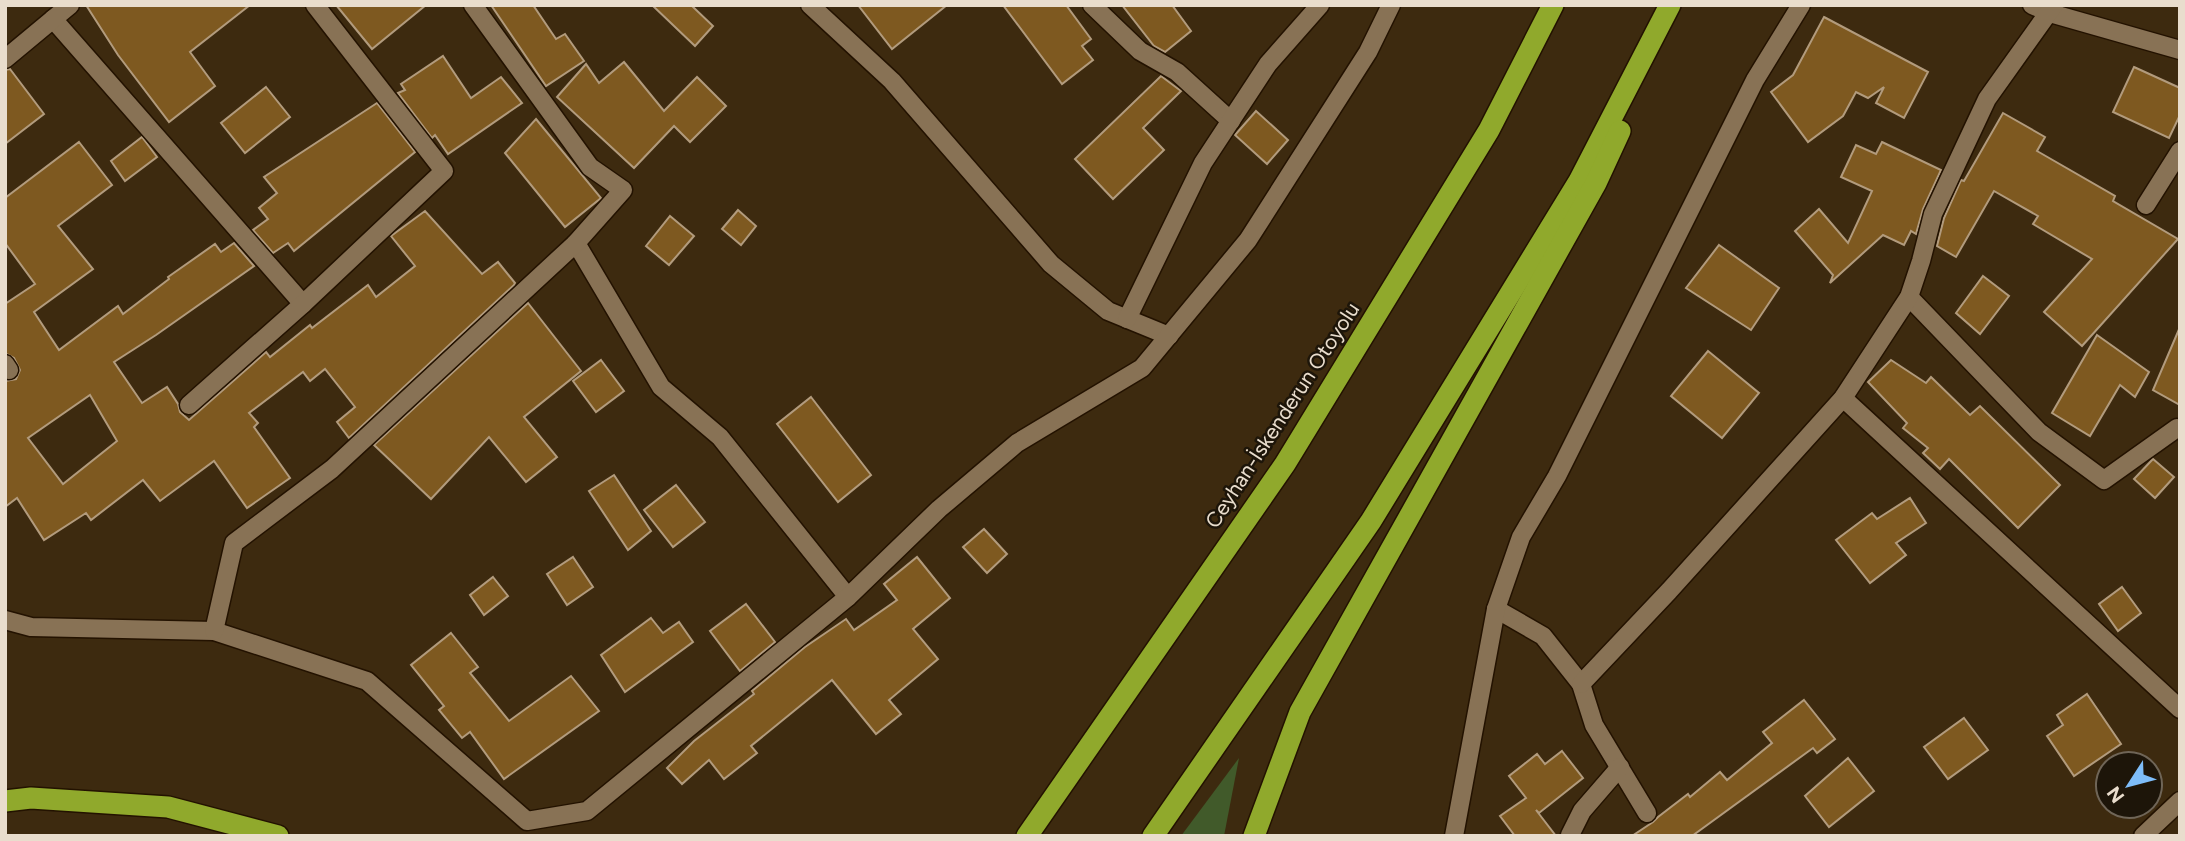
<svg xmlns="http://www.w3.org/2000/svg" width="2185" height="841" font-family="Figtree,sans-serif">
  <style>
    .green { fill: #415a2a }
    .building { fill: #7e5920; stroke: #b29b7d; stroke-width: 2; fill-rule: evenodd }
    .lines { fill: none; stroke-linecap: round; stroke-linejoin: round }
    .minor-casing { stroke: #231200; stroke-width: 21 }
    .highway-casing { stroke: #231200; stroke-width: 24 }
    .minor { stroke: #887255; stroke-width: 18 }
    .highway { stroke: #90a92c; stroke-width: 21 }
    .labels { text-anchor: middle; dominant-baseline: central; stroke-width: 5; stroke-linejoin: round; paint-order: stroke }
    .street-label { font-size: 21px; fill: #e9ddcd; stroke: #1d1509 }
  </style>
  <rect width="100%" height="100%" fill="#3d2a0f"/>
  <polygon class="green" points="1239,758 1224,836 1181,836"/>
  <g class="building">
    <polygon points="86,5 250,5 190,52 215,86 169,122 118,55"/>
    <polygon points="336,5 426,5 372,49"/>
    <polygon points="491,5 533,5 556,39 565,34 584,61 546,86"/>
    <polygon points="652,5 691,5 713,26 695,46"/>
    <polygon points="858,5 947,5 892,49"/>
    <polygon points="1003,5 1066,5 1091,39 1082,46 1093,60 1062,84"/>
    <polygon points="1122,5 1172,5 1191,31 1165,52 1154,46"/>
    <polygon points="1824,17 1928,72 1904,118 1876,103 1884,87 1868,98 1856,92 1843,116 1808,142 1771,92 1793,75"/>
    <polygon points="443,56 471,98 501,77 522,103 448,154 435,135 432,138 398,93 405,90 401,84"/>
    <polygon points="624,62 664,111 697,77 726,106 690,142 674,126 634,168 557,97 586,64 599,83"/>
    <polygon points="2134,67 2180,88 2180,115 2169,138 2113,112"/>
    <polygon points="10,69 44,114 5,144 5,70"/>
    <polygon points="1161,76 1181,91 1143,128 1164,150 1113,199 1075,159"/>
    <polygon points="266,87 290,117 245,153 221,123"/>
    <polygon points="377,103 415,152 294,251 288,243 273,253 253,230 268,219 259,208 277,193 264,177"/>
    <polygon points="1256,111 1288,140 1267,164 1235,135"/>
    <polygon points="2003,113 2045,137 2037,151 2115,196 2113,201 2178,239 2082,346 2044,312 2092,259 2033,224 2038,216 1994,191 1956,257 1937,246 1944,218 1961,180 1964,181"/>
    <polygon points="536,119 601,198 565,227 505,153"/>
    <polygon points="142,137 157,157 125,181 111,161"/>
    <path d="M79 142 112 185 58 226 93 269 34 312 59 350 118 306 123 314 169 279 168 277 215 244 221 252 234 243 254 266 156 335 114 362 142 403 167 387 178 404 180 412 189 420 266 352 270 357 310 325 312 328 368 285 376 297 415 266 391 236 425 211 482 274 498 262 515 283 514 285 349 438 337 422 355 407 325 369 310 381 303 372 249 413 258 423 254 427 290 478 247 508 214 461 160 501 143 480 91 520 86 513 44 540 17 498 5 507V381L16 379 20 370 14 358 5 353V304L35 284 5 243V198ZM90 395 117 441 63 484 28 438Z"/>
    <polygon points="1882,142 1941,170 1923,209 1916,234 1911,231 1904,245 1883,235 1830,283 1833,275 1795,231 1819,209 1848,243 1872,191 1841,177 1856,145 1876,154"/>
    <polygon points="738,210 756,226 741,245 722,229"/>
    <polygon points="670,216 694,236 669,265 646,246"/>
    <polygon points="1719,245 1779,288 1751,330 1686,288"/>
    <polygon points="1983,276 2009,296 1980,334 1956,313"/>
    <polygon points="528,303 581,371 524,417 557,457 526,482 489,437 431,499 374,445"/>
    <polygon points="2180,327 2180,405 2153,390"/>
    <polygon points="2097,335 2149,372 2135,397 2120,385 2090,436 2052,413"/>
    <polygon points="1708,351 1759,393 1722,438 1671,396"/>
    <polygon points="601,360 624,391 596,412 573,381"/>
    <polygon points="1891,360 1926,383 1931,377 1970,415 1980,406 2060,485 2018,528 1949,459 1940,469 1923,453 1928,448 1903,428 1907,423 1868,382"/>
    <polygon points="811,397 871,475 838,502 777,424"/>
    <polygon points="2153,459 2174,477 2155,498 2134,479"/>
    <polygon points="614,475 651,531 628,550 589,491"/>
    <polygon points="676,485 705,522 673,547 644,510"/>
    <polygon points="1910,498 1926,523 1896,543 1906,555 1870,583 1836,540 1872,513 1877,519"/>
    <polygon points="984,529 1007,554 987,573 963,547"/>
    <polygon points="573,557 593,587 567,605 547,574"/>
    <polygon points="917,557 950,598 913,629 938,659 889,700 901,714 876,734 832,680 751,746 757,753 724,779 709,760 682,784 667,768 694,741 754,694 752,691 805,647 846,619 854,630 897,600 884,584"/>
    <polygon points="493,577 508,596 484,615 470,595"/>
    <polygon points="2122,587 2141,613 2118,631 2099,604"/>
    <polygon points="746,604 775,642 740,671 710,631"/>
    <polygon points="651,618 663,633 679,622 693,642 625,692 601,655"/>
    <polygon points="451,633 478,667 470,673 509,721 571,676 599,711 504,779 470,732 462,738 439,710 444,706 411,665"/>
    <polygon points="2087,694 2121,744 2074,776 2047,736 2063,725 2057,715"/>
    <polygon points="1804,700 1835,739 1817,753 1813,748 1692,836 1632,836 1653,822 1658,817 1688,794 1690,797 1720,772 1727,780 1772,743 1763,732"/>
    <polygon points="1964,718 1988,750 1948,779 1924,747"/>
    <polygon points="1562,751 1583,778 1539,813 1536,810 1556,836 1515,836 1500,816 1526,798 1509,776 1537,754 1545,764"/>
    <polygon points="1848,758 1874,791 1829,827 1805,796"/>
  </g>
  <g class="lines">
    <g class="minor-casing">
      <g id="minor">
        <polyline points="810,5 892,81 1051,264 1108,311 1169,336"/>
        <polyline points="1092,5 1140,51 1177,72 1231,121"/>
        <polyline points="2032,5 2050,13 2180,50"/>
        <polyline points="53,19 303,304"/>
        <polyline points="5,59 70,5"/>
        <polyline points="2146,205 2180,151"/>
        <polyline points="576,243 661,387 720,437 848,597"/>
        <polyline points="1909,297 2039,432 2104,480 2177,428 2180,429"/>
        <polyline points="1127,319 1203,163 1268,64 1320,5"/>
        <polyline points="5,364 9,370"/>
        <polyline points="1843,398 2180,709"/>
        <polyline points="189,405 303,304 444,171 315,5"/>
        <polyline points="1496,609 1543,636 1581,684 1594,725 1647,813"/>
        <polyline points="5,620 31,627 214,631 367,681 527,821 587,811 848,597 939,509 1017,443 1142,368 1248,240 1368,52 1391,5"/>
        <polyline points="214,631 234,543 332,469 576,243 623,190 590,167 473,5"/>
        <polyline points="1581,684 1669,591 1843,398 1909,297 1921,261 1933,214 1987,99 2054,5"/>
        <polyline points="1570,835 1582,811 1620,767"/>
        <polyline points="1454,836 1496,609 1521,537 1557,476 1755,80 1801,5"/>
        <polyline points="2143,836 2180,801"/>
      </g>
    </g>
    <g class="highway-casing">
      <g id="highway">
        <polyline points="5,801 31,798 168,807 278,836"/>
        <polyline points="1027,836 1285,464 1489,130 1553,5"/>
        <polyline points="1153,836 1371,521 1579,181 1670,5"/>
        <polyline points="1254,836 1300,712 1596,183 1620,131"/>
      </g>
    </g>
    <use href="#minor" class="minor"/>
    <use href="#highway" class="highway"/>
  </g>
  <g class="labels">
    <g class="street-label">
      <text transform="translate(1282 415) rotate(-57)">Ceyhan-İskenderun Otoyolu</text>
    </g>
  </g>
  <rect width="2185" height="841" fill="none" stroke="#e9ddcd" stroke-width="14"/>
  <g transform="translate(2129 785) rotate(234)"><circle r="33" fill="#1d1509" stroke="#6f6557" stroke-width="2"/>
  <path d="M0-5L12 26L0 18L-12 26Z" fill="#7ebdf9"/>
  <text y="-10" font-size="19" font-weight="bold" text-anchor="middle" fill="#e9ddcd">N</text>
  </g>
</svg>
